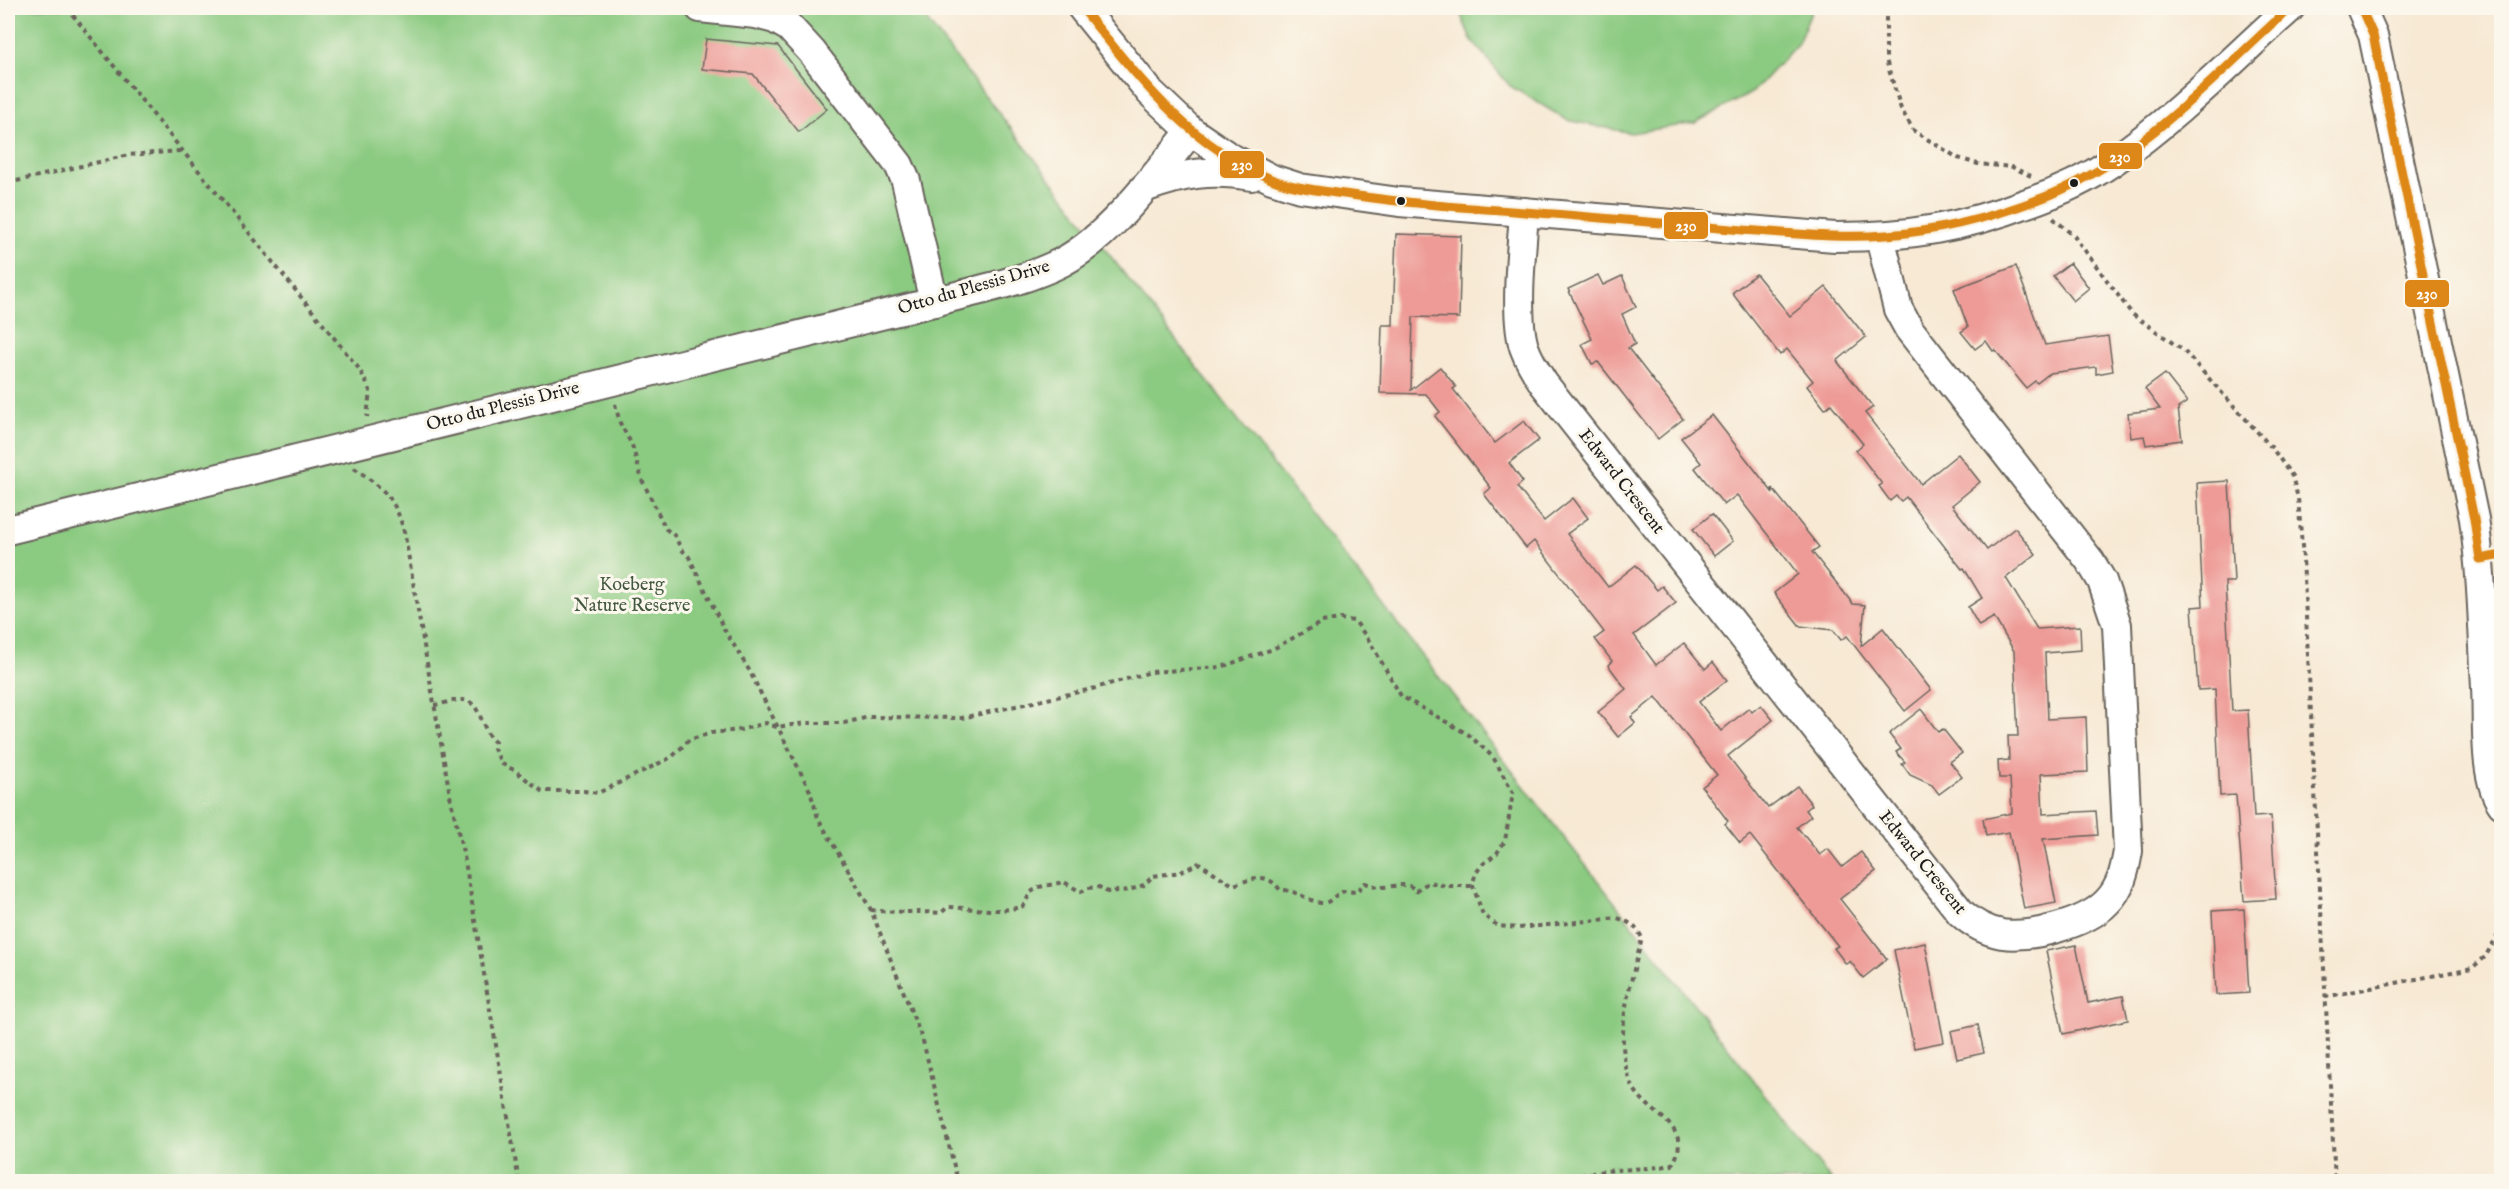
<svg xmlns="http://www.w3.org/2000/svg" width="2509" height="1189" font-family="'IM FELL English',serif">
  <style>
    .green { fill: #8bca81; stroke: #54734e; stroke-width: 1.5 }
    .building { fill: #ee9b97 }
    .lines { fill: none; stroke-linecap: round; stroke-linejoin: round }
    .minor-casing { stroke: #69645c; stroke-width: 32 }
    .path { stroke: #69645c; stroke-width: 4; stroke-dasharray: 4.5 4.5; stroke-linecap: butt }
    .minor { stroke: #fff; stroke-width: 28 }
    .bus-1-casing { stroke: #fbf7ec; stroke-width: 14 }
    .bus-1 { stroke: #dd8718; stroke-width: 9 }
    .bus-dot { fill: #1c1c1c; stroke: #fbf7ec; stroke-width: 2 }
    .labels { text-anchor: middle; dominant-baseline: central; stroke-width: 6; stroke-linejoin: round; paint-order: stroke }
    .street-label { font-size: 18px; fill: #1c1c1c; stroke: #fbf7ec }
    .park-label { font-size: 18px; fill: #43593f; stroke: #fbf7ec }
    .line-badge { stroke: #fbf7ec; stroke-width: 2 }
    .badge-label { font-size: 16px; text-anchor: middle; font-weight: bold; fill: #fff }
  </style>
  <rect width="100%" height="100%" fill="#fbf7ec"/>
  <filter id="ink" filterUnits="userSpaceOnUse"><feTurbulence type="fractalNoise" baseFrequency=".0167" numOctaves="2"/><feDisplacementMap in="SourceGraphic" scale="12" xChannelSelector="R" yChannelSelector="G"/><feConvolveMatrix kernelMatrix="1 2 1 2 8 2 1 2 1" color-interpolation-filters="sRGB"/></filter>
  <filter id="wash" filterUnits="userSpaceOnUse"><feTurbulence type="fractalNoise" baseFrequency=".008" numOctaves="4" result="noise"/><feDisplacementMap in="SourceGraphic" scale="24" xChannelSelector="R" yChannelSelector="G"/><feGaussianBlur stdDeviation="1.35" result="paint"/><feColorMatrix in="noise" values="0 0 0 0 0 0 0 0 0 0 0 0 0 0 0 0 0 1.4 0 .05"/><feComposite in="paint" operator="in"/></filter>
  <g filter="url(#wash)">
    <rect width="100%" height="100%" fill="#f7e9d4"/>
    <g class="green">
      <polygon points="8,8 917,8 1832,1181 8,1181"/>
      <polygon points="1458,8 1813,8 1798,43 1753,92 1695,123 1631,133 1567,120 1510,86 1471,39"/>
    </g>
    <g id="blocks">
      <g class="building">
        <polygon points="706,39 778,46 827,109 799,132 753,74 702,69"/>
        <polygon points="1396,234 1461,236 1459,318 1413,317 1411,390 1440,367 1456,387 1453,389 1495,443 1524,421 1539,440 1509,463 1523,482 1517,487 1544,521 1573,498 1588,518 1567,534 1608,587 1636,565 1657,590 1662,586 1676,603 1634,635 1656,665 1684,643 1705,669 1713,662 1727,680 1699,702 1721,731 1749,708 1752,712 1761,705 1773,720 1728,756 1768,808 1797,786 1812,805 1806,810 1811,816 1797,827 1820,855 1828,849 1842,867 1861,852 1876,871 1840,899 1887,959 1863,978 1850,961 1846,964 1834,948 1838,946 1750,835 1740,843 1725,824 1728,821 1702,787 1717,775 1656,697 1631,717 1635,723 1618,737 1598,712 1626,689 1608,665 1612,661 1595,639 1604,632 1534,541 1526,548 1484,494 1491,488 1435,416 1440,412 1426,394 1380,393 1382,325 1393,325"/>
        <polygon points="2070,263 2089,288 2073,301 2053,276"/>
        <polygon points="2016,266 2045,345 2108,336 2113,371 2096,374 2096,367 2050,373 2037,383 2035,381 2026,388 1995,350 1993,351 1986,341 1975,349 1961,332 1968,327 1954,289"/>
        <polygon points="1756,274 1790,316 1826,287 1866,337 1837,361 1873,407 1865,413 1921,484 1958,454 1980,482 1952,505 1987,550 2015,528 2036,554 2006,578 2037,629 2080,626 2081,650 2045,653 2048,719 2086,717 2088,772 2041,774 2043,814 2096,811 2098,835 2043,839 2056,903 2024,909 2009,832 1986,836 1983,819 2012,813 2010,778 1999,778 1998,761 2009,760 2008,736 2018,736 2014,651 1994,617 1979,626 1968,607 1982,598 1964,568 1962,569 1906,497 1901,501 1896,496 1890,501 1879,486 1882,484 1856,450 1863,444 1831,404 1825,409 1807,386 1813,381 1787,349 1780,355 1732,293"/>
        <polygon points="1598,275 1603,285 1622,276 1636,307 1622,314 1635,344 1628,348 1683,419 1658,439 1598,362 1592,364 1582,344 1592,339 1568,289"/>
        <polygon points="2165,374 2187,402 2178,408 2182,440 2146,445 2144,436 2131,438 2128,413 2160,409 2145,389"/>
        <polygon points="1712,415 1773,493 1772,488 1819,547 1812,552 1853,604 1865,605 1861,646 1883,628 1931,690 1905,711 1847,636 1841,640 1833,630 1800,626 1774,593 1798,574 1737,495 1724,505 1695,468 1701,463 1681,438"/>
        <polygon points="2229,481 2234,582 2225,582 2232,711 2248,710 2254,817 2271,816 2276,899 2244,901 2236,795 2220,796 2215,689 2198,690 2192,607 2203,606 2197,483"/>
        <polygon points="1712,514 1733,541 1714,556 1693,529"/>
        <polygon points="1921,709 1938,732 1943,729 1962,753 1950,762 1962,777 1939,794 1932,785 1910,775 1902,764 1905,762 1896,752 1901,749 1889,734"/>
        <polygon points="2244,909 2249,993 2216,995 2212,911"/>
        <polygon points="1925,943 1944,1042 1914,1048 1894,950"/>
        <polygon points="2076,945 2088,1003 2123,996 2128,1020 2063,1034 2046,951"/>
        <polygon points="1978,1025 1984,1053 1957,1059 1951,1031"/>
      </g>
    </g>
  </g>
  <g filter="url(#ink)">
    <use href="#blocks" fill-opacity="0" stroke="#69645c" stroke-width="1.5"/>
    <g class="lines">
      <g class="minor-casing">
        <g id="minor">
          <polyline points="700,8 756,14 775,19 789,27 812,52 899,165 906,181 934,302"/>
          <path d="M1082 8 1150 92 1191 131 1229 157 1272 179 1300 188 1399 202 1835 237C1908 237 1962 228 2030 202 2059 192 2087 179 2112 162 2176 118 2232 60 2290 8"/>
          <path d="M2361 8 2373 35 2474 519C2482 575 2483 632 2486 688 2488 720 2483 778 2502 804"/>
          <path d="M1144 188C1184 173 1211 169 1252 176"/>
          <path d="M1524 212C1522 248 1514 315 1524 347 1529 361 1536 372 1544 384L1961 913C1973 924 1985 931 2002 934 2031 938 2086 924 2107 902 2121 888 2125 870 2128 851L2117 625 2102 581 2090 561 1909 329 1898 309 1880 237"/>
          <path d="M8 530 934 302C977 290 1023 282 1062 262 1111 236 1156 174 1191 131"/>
        </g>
      </g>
      <g class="path">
        <polyline points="67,8 360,370 370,390 367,417"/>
        <polyline points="1886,8 1886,60 1901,109 1914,131 1958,158 1978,164 2012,167 2033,177"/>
        <polyline points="8,183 129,155 180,151"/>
        <polyline points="2053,218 2074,236 2132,314 2184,351 2272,448 2292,476 2298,498 2303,558 2335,1182"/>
        <polyline points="615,404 620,423 632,445 642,480 666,529 675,536 681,549 689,557 724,629 749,670 810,791 818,818 871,910 923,1041 958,1182"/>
        <path d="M354 468C385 490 396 498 405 536L451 801 465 861 519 1182"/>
        <path d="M434 705C443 704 453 700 462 700 482 700 481 733 495 742L494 749 502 764 514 770 542 791H584L598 793 672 757 689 740 711 733 740 730 766 723 776 727 807 723H844L869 717 962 718 1092 689 1151 672 1221 667 1273 649 1322 622 1340 619 1355 621 1370 642 1401 696 1469 735 1493 757 1513 793 1505 841 1497 853 1483 864 1475 874 1473 886 1483 915 1498 926 1519 928 1617 918C1630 922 1636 926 1642 938 1631 984 1612 1037 1631 1083 1645 1116 1697 1124 1672 1165 1645 1171 1585 1167 1565 1182"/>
        <path d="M871 910C895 913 917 911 941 913L948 907C974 908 998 914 1023 906L1031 892 1039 887 1064 882 1081 892 1087 888 1099 887 1107 892 1130 890 1144 885 1153 876 1181 872 1199 863 1233 885C1254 879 1266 871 1280 890 1296 889 1305 900 1321 903 1330 904 1334 895 1342 892 1345 890 1351 892 1356 892L1365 883C1370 884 1374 886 1379 887 1392 888 1408 880 1416 891L1429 882 1446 886H1473"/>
        <polyline points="2325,997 2472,968 2485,957 2502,928"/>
      </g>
      <use href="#minor" class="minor"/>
      <g class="bus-1-casing">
        <g id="bus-1">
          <path d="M1082 8C1139 78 1185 142 1271 179 1296 189 1324 191 1351 195 1418 205 1486 209 1554 214 1617 219 1680 225 1743 230 1791 233 1838 239 1886 235 1942 231 1997 216 2050 195 2144 156 2216 75 2290 8"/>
          <polyline points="2361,8 2373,35 2474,519 2480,559 2502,555"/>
        </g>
      </g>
      <use href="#bus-1" class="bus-1"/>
    </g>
  </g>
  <g class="bus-dot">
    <circle cx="2074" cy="183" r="5"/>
    <circle cx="1401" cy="201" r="5"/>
  </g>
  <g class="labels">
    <g class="street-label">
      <text transform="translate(974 288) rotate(-16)">Otto du Plessis Drive</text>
      <text transform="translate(503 407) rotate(-14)">Otto du Plessis Drive</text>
      <text transform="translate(1621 482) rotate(52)">Edward Crescent</text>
      <text transform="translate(1922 863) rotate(51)">Edward Crescent</text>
    </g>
    <g class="park-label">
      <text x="632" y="585">Koeberg<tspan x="632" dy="21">Nature Reserve</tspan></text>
    </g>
  </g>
  <g class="line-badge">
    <rect x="2098" y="142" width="45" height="28" rx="6" fill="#dd8718"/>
    <rect x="1219" y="150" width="46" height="29" rx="6" fill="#dd8718"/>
    <rect x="1663" y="211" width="46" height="29" rx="6" fill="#dd8718"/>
    <rect x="2404" y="279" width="46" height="29" rx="6" fill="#dd8718"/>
  </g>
  <g class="badge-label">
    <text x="2120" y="162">230</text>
    <text x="1242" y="170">230</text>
    <text x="1686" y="231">230</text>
    <text x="2427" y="299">230</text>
  </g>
  <rect width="2509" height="1189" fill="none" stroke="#fbf7ec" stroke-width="30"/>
</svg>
